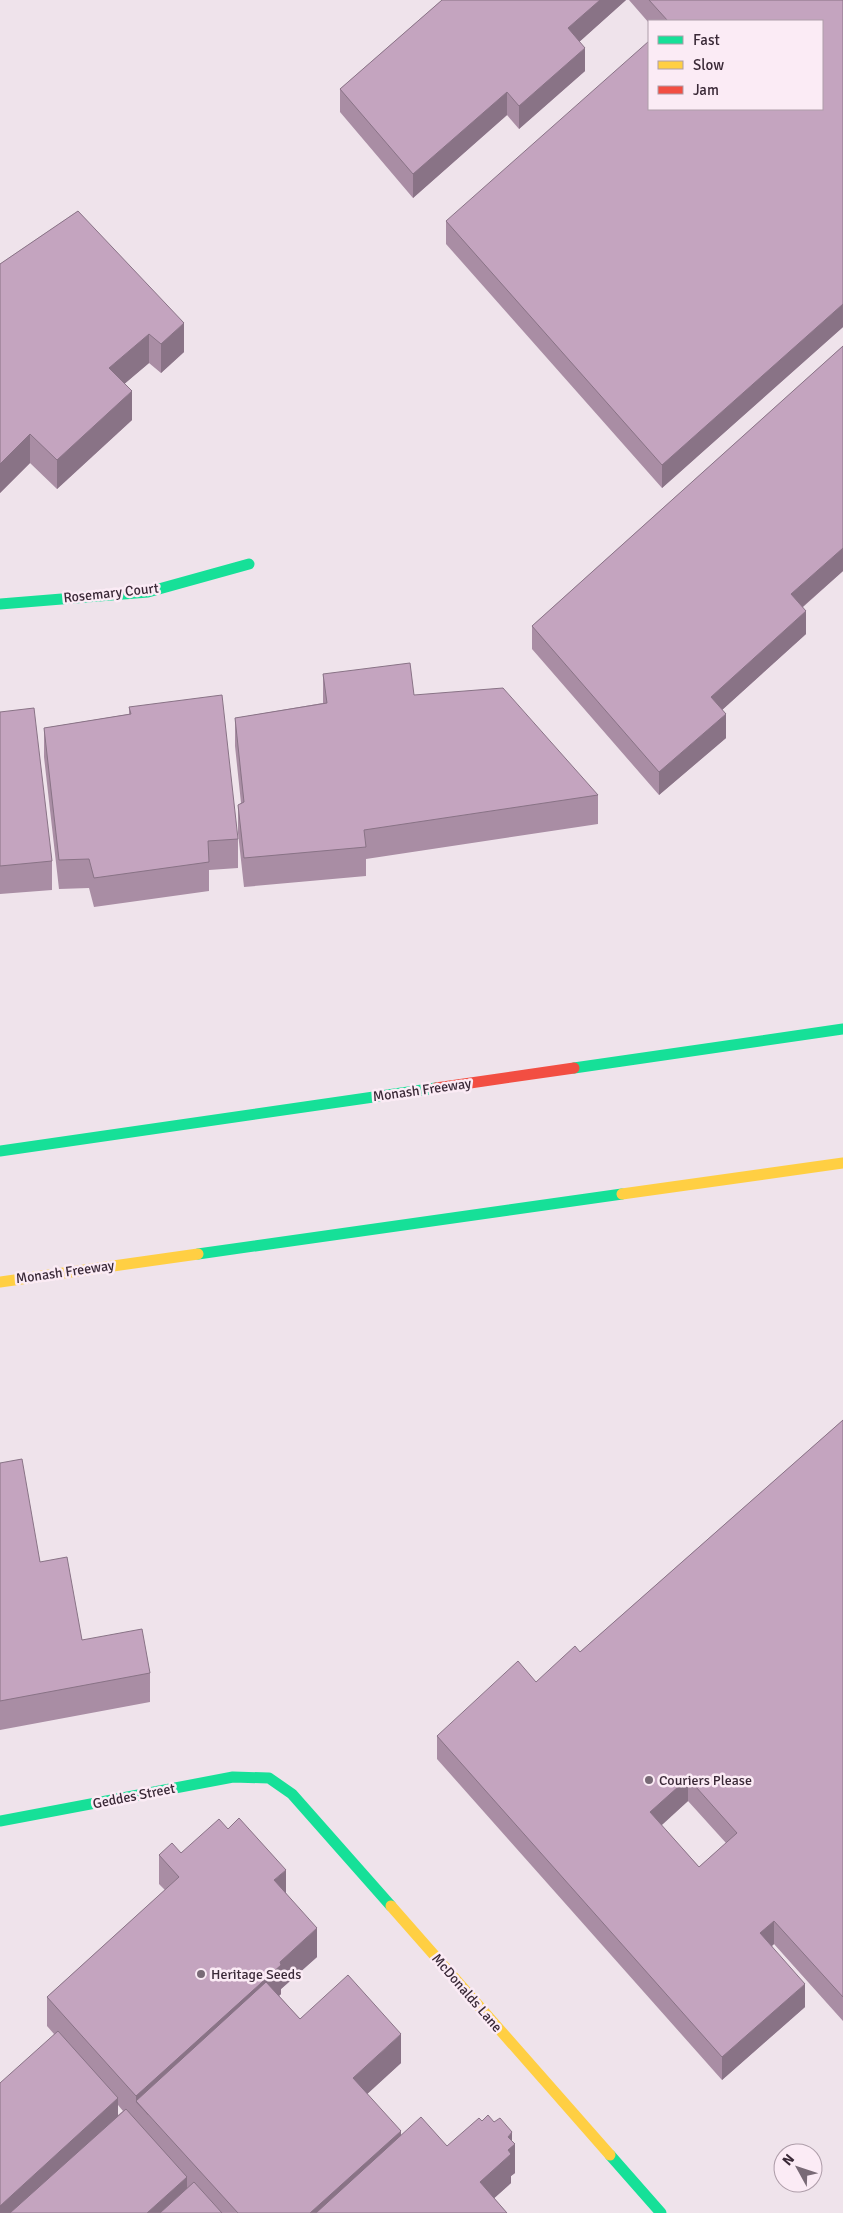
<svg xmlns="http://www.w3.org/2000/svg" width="843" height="2213" font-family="Signika,sans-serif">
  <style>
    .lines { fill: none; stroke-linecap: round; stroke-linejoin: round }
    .fast { stroke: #16e098; stroke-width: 11 }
    .slow { stroke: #ffcf43; stroke-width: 11 }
    .jam { stroke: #f24e42; stroke-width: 11 }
    .wall { fill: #a98da4; fill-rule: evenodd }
    .shaded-wall { fill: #897386 }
    .building { fill: #c4a4bf; stroke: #897386; fill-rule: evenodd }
    .poi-dot { fill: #796a76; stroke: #fbebf5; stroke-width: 2 }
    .labels { text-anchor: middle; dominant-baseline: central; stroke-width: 5; stroke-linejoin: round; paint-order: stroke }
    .street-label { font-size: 14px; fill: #3a2937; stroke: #fbebf5 }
    .poi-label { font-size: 14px; fill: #3a2937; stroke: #fbebf5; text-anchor: start }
  </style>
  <rect width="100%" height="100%" fill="#efe3eb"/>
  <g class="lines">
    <g class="fast">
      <polyline points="0,604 148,592 249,564"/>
      <polyline points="574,1068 843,1029"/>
      <polyline points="0,1151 436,1088"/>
      <polyline points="198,1254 622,1194"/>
      <polyline points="0,1821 233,1777 269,1778 292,1794 391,1906"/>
      <polyline points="610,2155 661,2213"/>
    </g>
    <g class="slow">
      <polyline points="622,1194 843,1163"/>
      <polyline points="0,1282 198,1254"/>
      <polyline points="391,1906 610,2155"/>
    </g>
    <polyline class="jam" points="436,1088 574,1068"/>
  </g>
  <g class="wall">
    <polygon points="442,0 626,0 579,42 585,71 519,129 507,115 413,198 340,112 340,89"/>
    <polygon points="629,0 843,0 843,327 662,488 446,244 446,221 822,21 649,21 649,23"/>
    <polygon points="78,211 184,352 161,373 149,363 124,384 132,420 57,489 30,463 0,493 0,264"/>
    <polygon points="843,346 843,571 803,607 806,634 722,710 726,738 659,795 532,649 532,626"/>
    <polygon points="323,674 414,695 598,795 598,824 366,859 366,876 244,887 238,833 238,805 241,803 235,746 235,718 323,703"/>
    <polygon points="129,707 238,839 238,868 209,870 209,891 94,907 89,888 59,889 44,757 44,728 129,714"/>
    <polygon points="0,712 52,861 52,890 0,894"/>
    <path d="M843 1420V2021L774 1944 772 1946 805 2007 722 2080 437 1759V1736L536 1682 580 1652ZM688 1801 726 1843 699 1867 661 1825Z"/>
    <polygon points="0,1463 40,1562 82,1640 150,1673 150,1702 0,1730"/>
    <path d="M181 1853 286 1893 317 1957 281 1989V1994L279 1996 300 2019 401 2063 367 2094 401 2136 447 2146 482 2121 512 2142 515 2173 511 2176V2183L494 2198 507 2213H0L54 2034 47 2026V1997L165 1890 159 1884V1855ZM118 2105 123 2111 118 2115Z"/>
  </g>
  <g class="shaded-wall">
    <polygon points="600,0 626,0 568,52 568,28"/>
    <polygon points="585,48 585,71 519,129 519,106"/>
    <polygon points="507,92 507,115 413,198 413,174"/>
    <polygon points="843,304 843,327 662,488 662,465"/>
    <polygon points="184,323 184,352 161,373 161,344"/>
    <polygon points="149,334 149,363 109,397 109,368"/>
    <polygon points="132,391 132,420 57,489 57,460"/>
    <polygon points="30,434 30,463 0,493 0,464"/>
    <polygon points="843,548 843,571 791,617 791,594"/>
    <polygon points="806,611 806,634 711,720 711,697"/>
    <polygon points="726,714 726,738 659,795 659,772"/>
    <polygon points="688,1778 688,1801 650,1836 650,1812"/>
    <polygon points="286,1870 286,1899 274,1880"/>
    <polygon points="774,1921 774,1944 760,1956 760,1933"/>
    <polygon points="317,1928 317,1957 281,1989 281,1994 148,2115 136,2102 136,2096 280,1962"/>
    <polygon points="805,1984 805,2007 722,2080 722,2057"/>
    <polygon points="401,2034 401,2063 353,2107 353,2078"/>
    <polygon points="118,2098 118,2127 24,2213 0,2213 0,2206"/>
    <polygon points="401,2131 401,2159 342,2213 310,2213"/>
    <polygon points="512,2132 512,2146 515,2144 515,2173 511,2176 511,2183 480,2211 480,2182 508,2137"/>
    <polygon points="187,2177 187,2206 179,2213 147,2213"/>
  </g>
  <g class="building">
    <polygon points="442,0 600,0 568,28 585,48 519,106 507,92 413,174 340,89"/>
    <polygon points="649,0 843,0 843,304 662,465 446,221 649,41 649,109 822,109 822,21 668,21"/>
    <polygon points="78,211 184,323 161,344 149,334 109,368 132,391 57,460 30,434 0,464 0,264"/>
    <polygon points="843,346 843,548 791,594 806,611 711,697 726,714 659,772 532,626"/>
    <polygon points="410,663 414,695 503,688 598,795 364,830 366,847 244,858 238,805 244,802 235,718 327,703 323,674"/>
    <polygon points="222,695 238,839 208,841 209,862 94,878 89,859 59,860 44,728 131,714 129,707"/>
    <polygon points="34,708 52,861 0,866 0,712"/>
    <path d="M843 1420V1997L774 1921 760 1933 805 1984 722 2057 437 1736 518 1661 536 1682 575 1646 580 1652ZM688 1778 737 1833 699 1867 650 1812Z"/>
    <polygon points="22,1459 40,1562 67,1557 82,1640 142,1629 150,1673 0,1701 0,1463"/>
    <polygon points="239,1818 286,1870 274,1880 317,1928 280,1962 281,1965 136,2096 47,1997 179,1877 159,1855 172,1843 181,1853 219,1819 228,1829"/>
    <polygon points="348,1975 401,2034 353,2078 401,2131 310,2213 238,2213 136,2101 266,1982 300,2019"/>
    <polygon points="58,2031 118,2098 0,2206 0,2083"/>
    <polygon points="126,2109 187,2177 147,2213 10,2213"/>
    <polygon points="488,2115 494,2122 500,2118 512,2132 508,2137 515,2144 508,2150 511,2154 480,2182 507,2213 316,2213 421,2117 447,2146 479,2118 482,2121"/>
    <polygon points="194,2182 222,2213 160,2213"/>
  </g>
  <g class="poi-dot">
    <circle cx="649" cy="1780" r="5"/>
    <circle cx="201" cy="1974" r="5"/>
  </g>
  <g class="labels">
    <g class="street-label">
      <text transform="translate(111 593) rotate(-6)">Rosemary Court</text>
      <text transform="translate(422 1090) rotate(-8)">Monash Freeway</text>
      <text transform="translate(65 1272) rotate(-8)">Monash Freeway</text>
      <text transform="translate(134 1796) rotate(-11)">Geddes Street</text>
      <text transform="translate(467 1993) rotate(49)">McDonalds Lane</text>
    </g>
    <g class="poi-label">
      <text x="659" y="1780">Couriers Please</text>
      <text x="211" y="1974">Heritage Seeds</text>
    </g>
  </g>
  <rect x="648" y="20" width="175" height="90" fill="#fbebf5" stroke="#ae9da9"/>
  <rect x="658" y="36" width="25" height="8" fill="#16e098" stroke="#ae9da9"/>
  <text x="693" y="45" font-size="15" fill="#3a2937">Fast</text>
  <rect x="658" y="61" width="25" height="8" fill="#ffcf43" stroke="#ae9da9"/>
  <text x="693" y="70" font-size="15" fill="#3a2937">Slow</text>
  <rect x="658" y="86" width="25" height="8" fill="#f24e42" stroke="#ae9da9"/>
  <text x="693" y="95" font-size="15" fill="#3a2937">Jam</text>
  <g transform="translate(798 2168) rotate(310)"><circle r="24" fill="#fbebf5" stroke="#ae9da9"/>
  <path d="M0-4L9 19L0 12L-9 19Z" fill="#796a76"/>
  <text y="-8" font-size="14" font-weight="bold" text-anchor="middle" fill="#3a2937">N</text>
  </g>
</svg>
